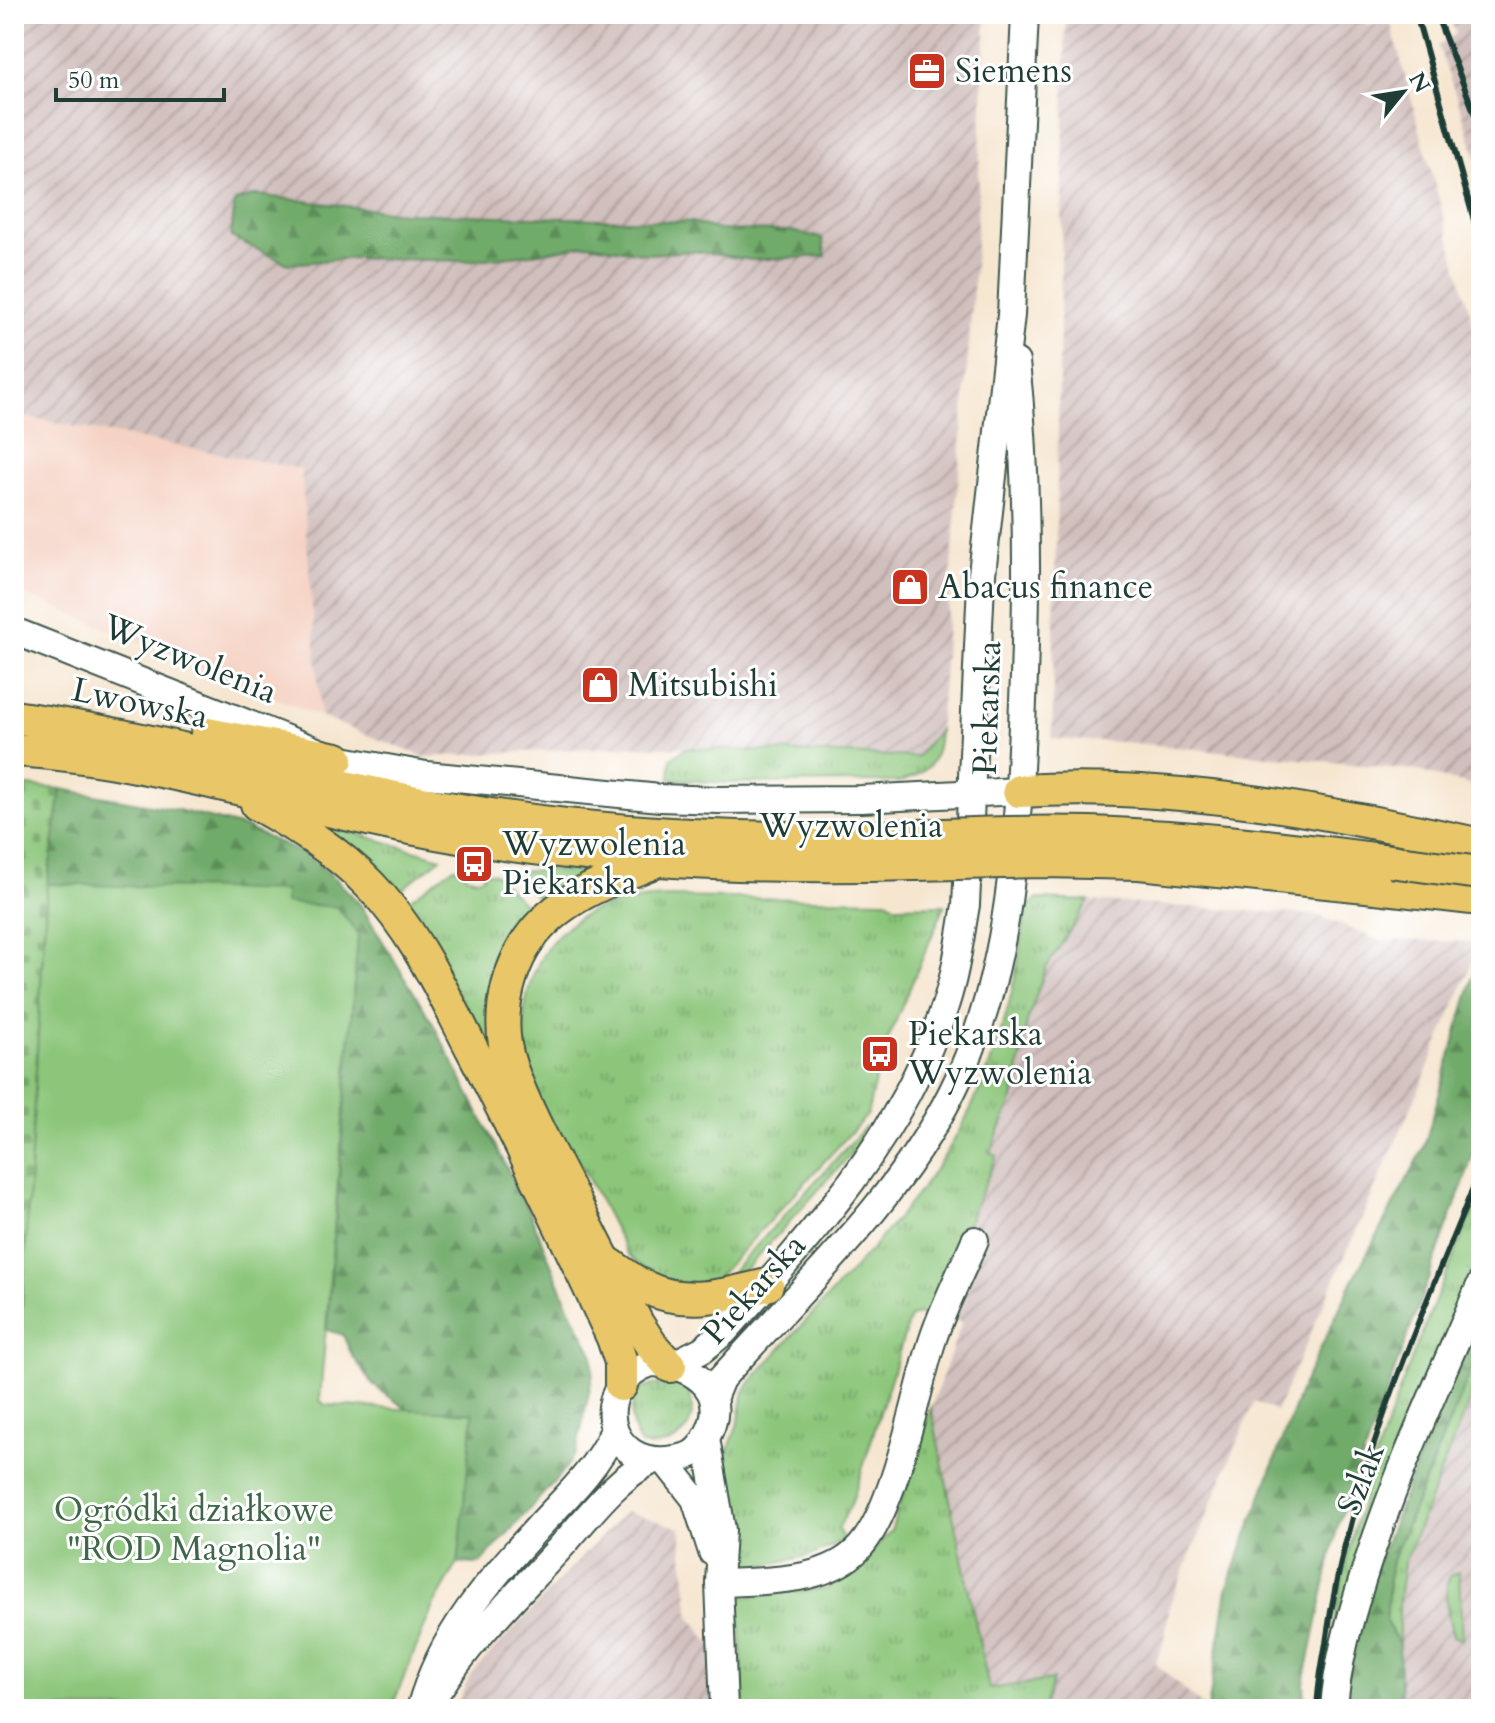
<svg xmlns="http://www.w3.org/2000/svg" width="1495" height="1723" font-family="Cardo,serif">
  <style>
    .built { fill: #f5d2c3 }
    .industrial { fill: url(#industrial-furrows) }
    .grass { fill: url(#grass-tufts); stroke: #568257; stroke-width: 2 }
    .forest { fill: url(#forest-firs); stroke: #48744f; stroke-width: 2 }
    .cemetery { fill: url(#cemetery-stones); stroke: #568257; stroke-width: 2 }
    .green { fill: #8cc67a; stroke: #568257; stroke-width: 2 }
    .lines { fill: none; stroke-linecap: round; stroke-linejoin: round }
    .minor-casing { stroke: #3f564b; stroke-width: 30 }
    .major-casing { stroke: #3f564b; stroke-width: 36 }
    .minor { stroke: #fff; stroke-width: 26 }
    .major { stroke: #e9c769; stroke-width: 32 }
    .rail { stroke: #1f3d34; stroke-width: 6 }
    .major-bridge-casing { stroke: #3f564b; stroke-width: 36; stroke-linecap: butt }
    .major-bridge { stroke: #e9c769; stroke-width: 32 }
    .labels { text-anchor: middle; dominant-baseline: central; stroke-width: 6; stroke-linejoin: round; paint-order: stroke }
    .poi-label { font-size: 34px; fill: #1f3d34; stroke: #fff; text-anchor: start }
    .street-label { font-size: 34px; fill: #1f3d34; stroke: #fff }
    .park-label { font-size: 34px; fill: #406649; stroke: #fff }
  </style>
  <defs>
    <pattern id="industrial-furrows" width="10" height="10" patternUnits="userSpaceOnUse" patternTransform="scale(2)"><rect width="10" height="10" fill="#d1bfbd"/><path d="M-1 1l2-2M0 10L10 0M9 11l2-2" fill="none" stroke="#a99c9a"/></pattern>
    <pattern id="grass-tufts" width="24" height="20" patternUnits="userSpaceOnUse" patternTransform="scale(2)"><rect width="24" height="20" fill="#8cc67a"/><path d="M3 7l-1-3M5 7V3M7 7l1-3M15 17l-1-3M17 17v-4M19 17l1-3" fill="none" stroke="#72a265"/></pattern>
    <pattern id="forest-firs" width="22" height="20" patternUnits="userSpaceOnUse" patternTransform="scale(2)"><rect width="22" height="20" fill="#71ab6a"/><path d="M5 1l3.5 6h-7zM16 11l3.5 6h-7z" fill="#5c8c58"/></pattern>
    <pattern id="cemetery-stones" width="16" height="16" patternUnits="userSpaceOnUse" patternTransform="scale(2)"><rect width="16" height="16" fill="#8cc67a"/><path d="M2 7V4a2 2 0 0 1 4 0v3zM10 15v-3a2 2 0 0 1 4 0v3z" fill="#72a265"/></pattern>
  </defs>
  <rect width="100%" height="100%" fill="#fff"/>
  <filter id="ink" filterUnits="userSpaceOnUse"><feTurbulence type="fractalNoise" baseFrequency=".0125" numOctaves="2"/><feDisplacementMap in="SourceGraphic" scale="16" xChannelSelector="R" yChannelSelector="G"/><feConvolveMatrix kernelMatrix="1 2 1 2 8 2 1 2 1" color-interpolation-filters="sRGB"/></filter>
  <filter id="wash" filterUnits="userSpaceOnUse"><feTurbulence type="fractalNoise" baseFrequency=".006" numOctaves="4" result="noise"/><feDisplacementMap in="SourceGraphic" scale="32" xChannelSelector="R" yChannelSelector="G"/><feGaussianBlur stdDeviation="1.8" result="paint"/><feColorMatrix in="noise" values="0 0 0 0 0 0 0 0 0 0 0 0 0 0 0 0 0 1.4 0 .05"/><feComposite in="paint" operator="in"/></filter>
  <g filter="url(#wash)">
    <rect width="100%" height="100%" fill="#f6e6d0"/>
    <polygon class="built" points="14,415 301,469 321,717 14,590"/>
    <g class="industrial">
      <polygon points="14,14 986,14 975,264 939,730 929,745 917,757 633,746 424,757 321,717 301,469 14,415"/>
      <polygon points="1066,14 1365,14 1368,26 1390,21 1481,353 1481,788 1414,770 1123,742 1052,739"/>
      <polygon points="1448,14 1481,14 1481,176 1467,127 1438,45 1456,34"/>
      <polygon points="1089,901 1317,915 1378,940 1481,942 1416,1096 1276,1411 1254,1402 1170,1604 1163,1644 1155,1663 1206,1709 455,1709 470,1675 626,1511 680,1528 690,1616 751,1699 989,1689 931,1408 962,1322 901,1293 1003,1122 1014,1096 1027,1022 1046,968"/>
      <polygon points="1481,1330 1481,1709 1374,1709 1383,1565"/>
    </g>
    <g class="grass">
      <path d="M939 730C937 762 931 771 901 782L727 783 670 779 671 758 686 748 917 757Z"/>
      <polygon points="323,824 441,858 397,893 319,825"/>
      <polygon points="454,867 465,869 465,876 478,879 483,876 484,872 495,874 534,914 503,1072 405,903"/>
      <polygon points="560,869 597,872 573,881 542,902 512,872"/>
      <path d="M662 897 887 900 896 906 945 905 885 1046 878 1044 872 1062 879 1064 867 1115 716 1279C684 1291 648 1277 627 1253 610 1221 594 1187 575 1155 562 1133 542 1112 534 1088 511 1025 525 943 590 912 613 902 637 899 662 897Z"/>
      <path d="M1037 899 1089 901 1046 968 1027 1022 1014 1096 990 1152 997 1156 926 1318 918 1314 910 1317 852 1502 838 1529 844 1540 813 1555 745 1569 737 1565 734 1558 724 1463 739 1420 744 1391 752 1380C808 1317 869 1256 921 1189 983 1109 1016 1008 1025 909Z"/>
      <polygon points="866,1126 854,1151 749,1266 736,1276 723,1282"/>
      <path d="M1481 1193V1264L1327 1666C1335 1618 1343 1570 1356 1523 1387 1409 1435 1301 1481 1193Z"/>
      <polygon points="1481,1346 1481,1371 1404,1563 1399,1599 1399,1644 1386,1622 1390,1565"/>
      <path d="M686 1384C703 1421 683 1451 641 1445 629 1428 624 1389 653 1385 664 1383 674 1387 686 1384Z"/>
      <polygon points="931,1408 989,1689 1053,1680 1043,1709 744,1709 739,1597 827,1589 864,1560 891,1531"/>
      <path d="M1459 1572 1462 1640 1453 1636C1449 1619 1441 1589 1451 1575Z"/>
    </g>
    <g class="forest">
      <polygon points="256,195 403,213 692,222 719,230 791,231 822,238 826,256 751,260 694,251 647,254 588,244 540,253 466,261 354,258 288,264 231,237 235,201"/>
      <polygon points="61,789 178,810 247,828 303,854 335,878 360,904 432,1022 530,1213 569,1307 593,1354 593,1374 576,1453 563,1472 480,1564 458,1563 473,1413 408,1410 373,1385 352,1355 343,1335 327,1330 358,934 337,907 284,903 284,891 47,884"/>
      <polygon points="1480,953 1481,1128 1467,1173 1337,1528 1304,1683 1305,1709 1208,1709 1227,1589 1301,1389 1355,1276 1423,1150"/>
      <polygon points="1481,1301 1481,1346 1390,1565 1386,1622 1399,1644 1401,1709 1341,1709 1360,1606"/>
    </g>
    <polygon class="cemetery" points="14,785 61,789 47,884 18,1377 14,1377"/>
    <polygon class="green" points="47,884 285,891 285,903 337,907 358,934 320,1400 325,1405 473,1413 458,1563 433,1606 391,1709 14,1709 14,1377 18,1376"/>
  </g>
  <g filter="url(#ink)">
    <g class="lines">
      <g class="minor-casing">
        <g id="minor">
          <polyline points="14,631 337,759 426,775 660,798 719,800 861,799 1019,791"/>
          <path d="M651 1363C698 1364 733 1396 704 1441 696 1454 688 1457 674 1459 603 1471 589 1384 651 1363Z"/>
          <path d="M670 1366 702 1350 724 1332C815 1232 901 1137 945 1006 956 973 960 939 966 905L981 583 1011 315 1025 14"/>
          <path d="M714 1396 721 1379C802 1288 897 1202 952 1092 1012 975 1018 829 1023 701 1028 588 1028 474 1016 362"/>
          <polyline points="706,1438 722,1530 719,1583 724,1709"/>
          <polyline points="665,1461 695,1499 712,1552"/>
          <path d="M719 1583C762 1581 820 1583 854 1553 894 1519 915 1395 932 1342 943 1307 961 1273 975 1240"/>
          <path d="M439 1689C472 1638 518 1594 559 1549 587 1519 615 1478 652 1461"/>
          <path d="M420 1709C441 1633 489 1581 541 1524 568 1495 596 1469 613 1432"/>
          <path d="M1334 1709C1337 1665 1348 1626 1361 1584 1392 1481 1439 1382 1481 1283"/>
        </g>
      </g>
      <g class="major-casing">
        <g id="major">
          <path d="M14 717C146 735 275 774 406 800 574 834 742 843 913 836"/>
          <polyline points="207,734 337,759"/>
          <path d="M14 750C141 757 276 801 401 826 570 861 742 869 914 864"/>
          <path d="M1019 791C1175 781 1330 812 1481 845"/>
          <path d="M257 804C298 827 337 851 370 885 415 931 443 993 472 1049 522 1144 568 1241 613 1338L621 1362V1385"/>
          <path d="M651 863C616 878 578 891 549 917 508 953 493 1017 511 1068 526 1110 548 1150 568 1189 591 1235 614 1280 638 1325L652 1346 670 1366"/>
          <polyline points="1376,887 1481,899"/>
          <path d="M608 1263C620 1271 632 1281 645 1287 685 1307 726 1295 767 1285"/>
        </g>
      </g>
      <use href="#minor" class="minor"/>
      <use href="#major" class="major"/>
      <g class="rail">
        <polyline points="1416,14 1481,245"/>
        <polyline points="1436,14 1481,130"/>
        <path d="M1317 1709C1318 1687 1322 1664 1326 1643 1349 1477 1418 1323 1481 1169"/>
      </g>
      <g class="major-bridge-casing">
        <g id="major-bridge">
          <path d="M913 836C972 834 1030 831 1089 833 1221 837 1351 856 1481 873"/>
          <polyline points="914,864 1043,861 1139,863 1376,887"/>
        </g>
      </g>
      <use href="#major-bridge" class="major-bridge"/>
    </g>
  </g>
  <defs>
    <g id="office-square" transform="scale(2)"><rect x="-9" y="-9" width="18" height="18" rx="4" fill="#c8321e" stroke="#fff"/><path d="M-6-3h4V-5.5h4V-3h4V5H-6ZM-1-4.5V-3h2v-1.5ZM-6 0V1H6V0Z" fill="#fff"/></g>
    <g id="shop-square" transform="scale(2)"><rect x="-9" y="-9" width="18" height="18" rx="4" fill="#c8321e" stroke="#fff"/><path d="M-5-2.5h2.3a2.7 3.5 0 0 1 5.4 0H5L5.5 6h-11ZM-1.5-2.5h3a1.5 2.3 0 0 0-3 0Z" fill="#fff"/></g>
    <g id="bus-square" transform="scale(2)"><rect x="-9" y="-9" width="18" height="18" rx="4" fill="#c8321e" stroke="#fff"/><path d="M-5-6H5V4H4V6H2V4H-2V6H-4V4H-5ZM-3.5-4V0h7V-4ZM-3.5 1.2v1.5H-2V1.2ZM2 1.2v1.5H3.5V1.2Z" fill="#fff"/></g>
  </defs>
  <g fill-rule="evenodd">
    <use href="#office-square" x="927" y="71"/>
    <use href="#shop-square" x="910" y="587"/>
    <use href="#shop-square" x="600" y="685"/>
    <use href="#bus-square" x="474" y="864"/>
    <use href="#bus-square" x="880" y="1054"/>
  </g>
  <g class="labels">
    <g class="poi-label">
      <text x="955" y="71">Siemens</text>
      <text x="938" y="587">Abacus finance</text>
      <text x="628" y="685">Mitsubishi</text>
      <text x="502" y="844">Wyzwolenia<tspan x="502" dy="39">Piekarska</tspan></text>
      <text x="908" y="1034">Piekarska<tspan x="908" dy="39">Wyzwolenia</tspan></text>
    </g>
    <g class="street-label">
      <text transform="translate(190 659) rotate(22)">Wyzwolenia</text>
      <text transform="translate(140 703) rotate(12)">Lwowska</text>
      <text transform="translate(987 708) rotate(-88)">Piekarska</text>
      <text x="851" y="826">Wyzwolenia</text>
      <text transform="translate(754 1289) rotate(-48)">Piekarska</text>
      <text transform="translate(1361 1479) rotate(-69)">Szlak</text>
    </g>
    <g class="park-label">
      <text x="194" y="1510">Ogródki działkowe<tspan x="194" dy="39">"ROD Magnolia"</tspan></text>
    </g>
  </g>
  <rect width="1495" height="1723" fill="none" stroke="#fff" stroke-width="48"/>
  <g transform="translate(1403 92) rotate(60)" stroke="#ffffff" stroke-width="6" paint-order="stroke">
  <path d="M0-6L14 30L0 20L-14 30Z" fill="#1f3d34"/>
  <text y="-12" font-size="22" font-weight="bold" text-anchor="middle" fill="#1f3d34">N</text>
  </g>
  <path d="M56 88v12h168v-12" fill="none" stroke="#1f3d34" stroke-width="4"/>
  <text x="68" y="88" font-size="24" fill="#1f3d34" stroke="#ffffff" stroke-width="6" paint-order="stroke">50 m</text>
</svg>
